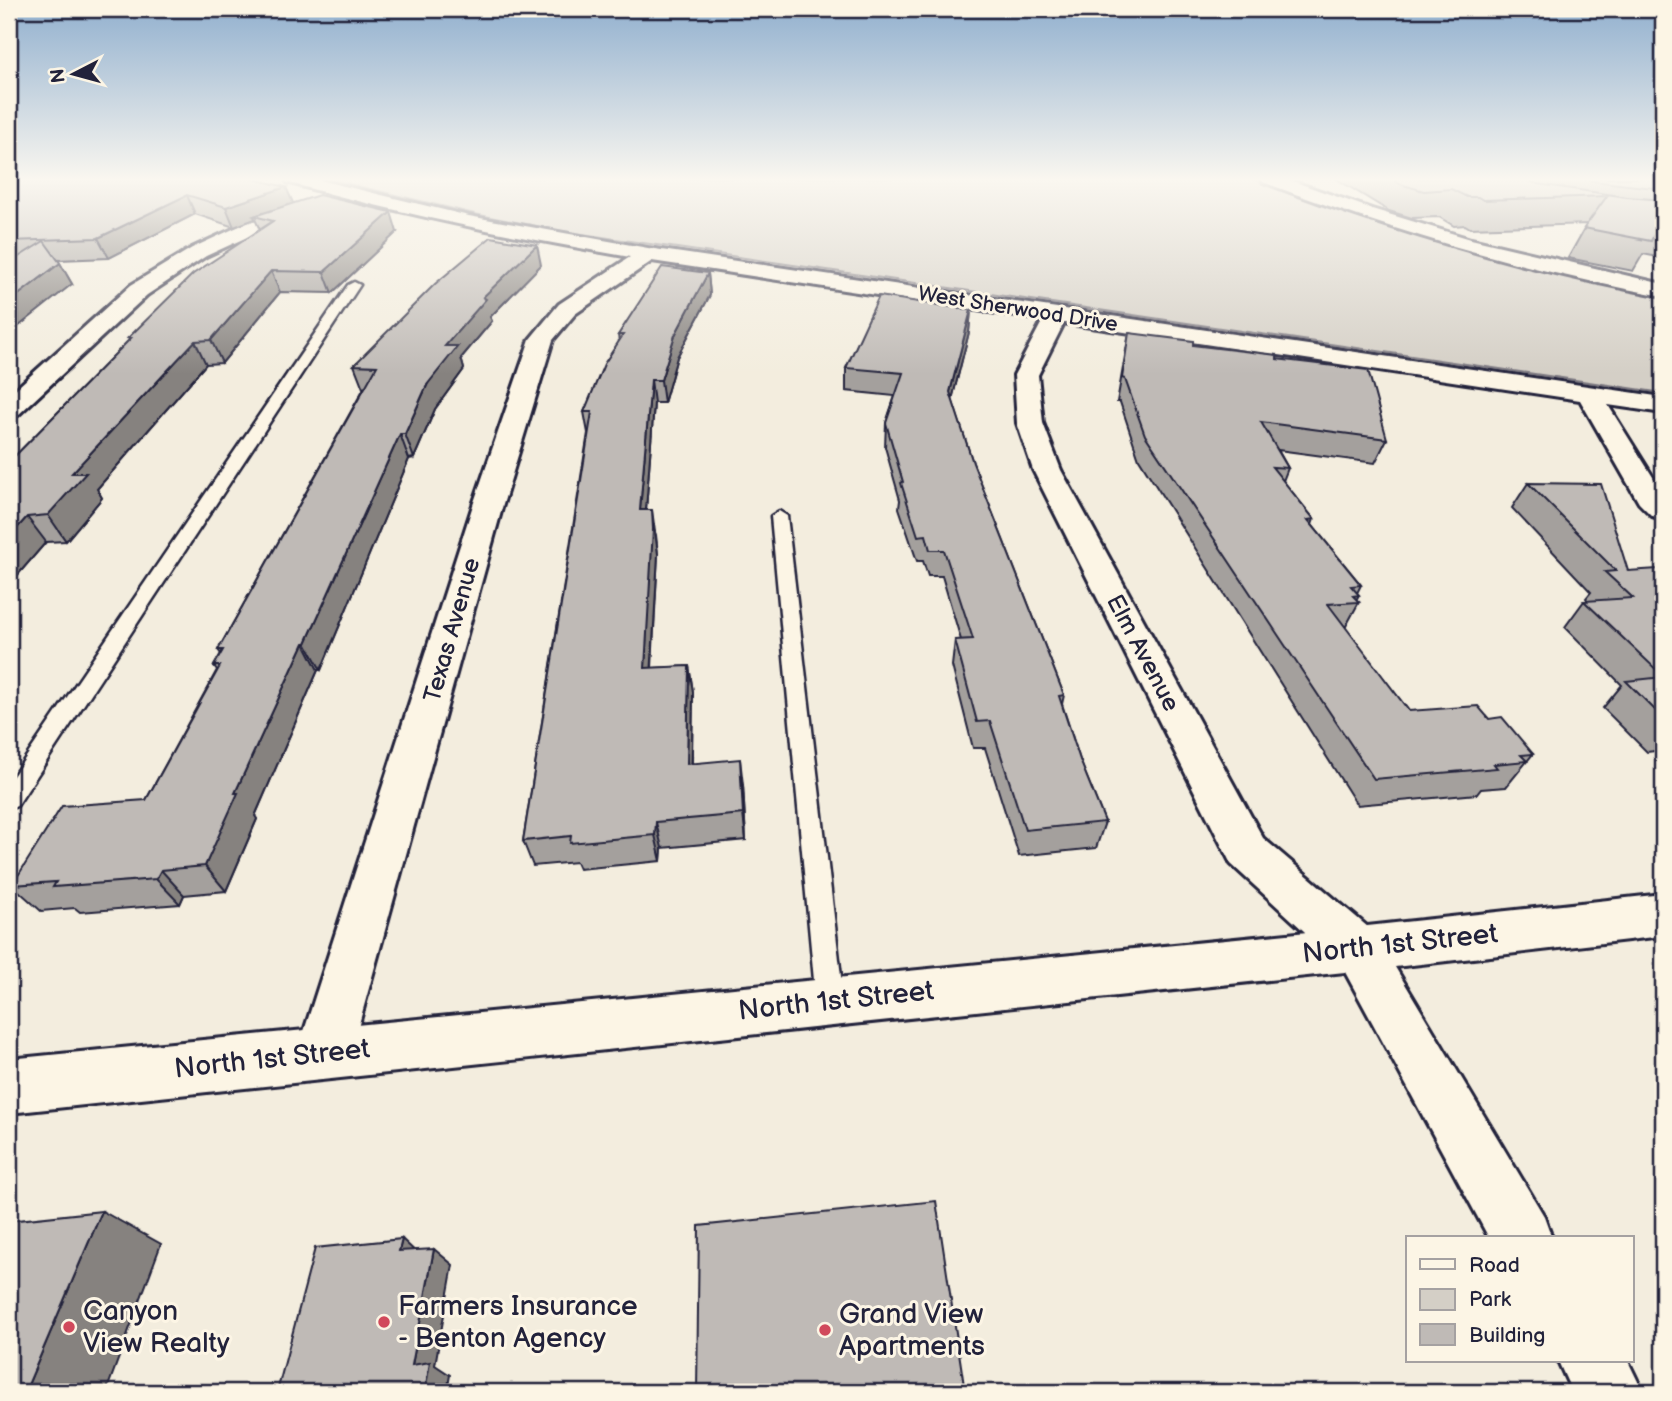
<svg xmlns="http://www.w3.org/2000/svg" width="1672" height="1401" font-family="'Balsamiq Sans',sans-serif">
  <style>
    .green { fill: #d4cfc6; stroke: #7b7880; stroke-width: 2 }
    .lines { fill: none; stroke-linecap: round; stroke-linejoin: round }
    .lane-casing { stroke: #22223b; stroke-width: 5 }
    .street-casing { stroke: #22223b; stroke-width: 6 }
    .secondary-casing { stroke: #22223b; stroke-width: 6 }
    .lane { fill: #fcf5e5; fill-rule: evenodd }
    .street { fill: #fcf5e5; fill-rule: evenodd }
    .secondary { fill: #fcf5e5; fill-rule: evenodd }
    .wall { fill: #a4a09d; stroke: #22223b; stroke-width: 2 }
    .shaded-wall { fill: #86827f; stroke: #22223b; stroke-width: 2 }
    .building { fill: #bfbab6; stroke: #22223b; stroke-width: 2 }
    .poi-dot { fill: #d1495b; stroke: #fcf5e5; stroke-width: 2.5 }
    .labels { text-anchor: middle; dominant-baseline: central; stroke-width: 6; stroke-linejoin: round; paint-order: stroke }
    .far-street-label { font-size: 21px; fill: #22223b; stroke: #fcf5e5 }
    .street-label { font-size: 24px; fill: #22223b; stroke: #fcf5e5 }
    .near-street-label { font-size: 28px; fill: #22223b; stroke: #fcf5e5 }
    .near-poi-label { font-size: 28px; fill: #22223b; stroke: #fcf5e5; text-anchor: start }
  </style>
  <rect width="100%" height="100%" fill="#f3edde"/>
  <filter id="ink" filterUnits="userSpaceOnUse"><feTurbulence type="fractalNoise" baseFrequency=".0143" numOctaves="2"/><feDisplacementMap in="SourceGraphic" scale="14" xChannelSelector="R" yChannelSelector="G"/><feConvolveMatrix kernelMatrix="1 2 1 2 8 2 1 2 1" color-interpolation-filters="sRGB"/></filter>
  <g filter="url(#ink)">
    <path class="green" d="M325 178H1251C1384 231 1522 270 1663 296V393L562 231 475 214Z"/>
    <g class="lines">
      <g class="lane-casing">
        <g id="lane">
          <polygon points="354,282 360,285 17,806 9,809 9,782 348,285"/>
          <polygon points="779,511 787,516 844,1002 840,1011 830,1015 820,1011 816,1002 771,516"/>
        </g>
      </g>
      <g class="street-casing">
        <g id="street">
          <path d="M285 178H311L469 216 648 248 1663 397V413L1608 405 1663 493V519L1652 516 1639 503 1580 400 1064 323 1038 375 1043 423 1061 470 1263 838 1375 933 1382 949 1375 965 1358 971 1341 965 1231 864 1033 470 1017 423 1014 375 1043 320 652 261 575 314 553 340 502 508 351 1053 343 1071 324 1079 305 1071 297 1053 472 508 530 339 559 304 630 257C515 237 400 214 287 182Z"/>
          <path d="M1261 178H1284L1372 209 1471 239 1663 284V296C1527 271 1393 231 1263 182Z"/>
          <polygon points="308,204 317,209 314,213 271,226 206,256 147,295 18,415 9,417 9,395 131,285 192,248 257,218"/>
        </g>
      </g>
      <g class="secondary-casing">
        <g id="secondary">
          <polygon points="1663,894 1663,936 1395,967 1544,1216 1552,1238 1489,1238 1345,972 9,1113 9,1059 1358,927"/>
          <polygon points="1558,1361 1628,1361 1643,1392 1572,1392"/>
        </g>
      </g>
      <use href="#lane" class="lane"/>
      <use href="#street" class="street"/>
      <use href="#secondary" class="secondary"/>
    </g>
    <g class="wall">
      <polygon points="9,178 293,203 397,232 332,293 280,292 222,363 206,364 97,489 102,498 66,541 46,542 9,585 9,462 129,340 128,338 260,230 255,219 234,227 195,214 109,258 58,260 72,284 9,262"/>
      <polygon points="1335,178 1663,178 1663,258 1643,254 1633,271 1568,258 1587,224 1470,228 1465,225 1454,226 1439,217 1412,218 1389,211"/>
      <polygon points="541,265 490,317 492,321 461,358 464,369 435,409 414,458 409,459 321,670 318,670 255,816 257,819 226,891 184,895 180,904 80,912 75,908 41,911 12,885 146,800 217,670 214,666 221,654 218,650 364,388 363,388 354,365"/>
      <polygon points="708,273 710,295 677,357 664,403 654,403 646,510 656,535 658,554 652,668 689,666 693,692 692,763 743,785 746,840 662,848 661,861 579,869 576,862 533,866 523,841 588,433 584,412 619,342 618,335"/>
      <polygon points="971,310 969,332 952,399 973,463 1064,695 1062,704 1080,760 1105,822 1096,848 1019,856 985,748 973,748 952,666 955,640 961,640 942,576 928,576 923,561 917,561 899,508 900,500 885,447 886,423 895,396 846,391 846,368"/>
      <polygon points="1129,333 1193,345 1277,359 1387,439 1375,463 1278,450 1288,468 1283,481 1314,519 1312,525 1361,585 1357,593 1359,595 1356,600 1359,602 1345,628 1409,711 1489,719 1533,754 1506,787 1481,789 1477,794 1357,805 1139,459 1120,402 1117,402"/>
      <polygon points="1528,483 1628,571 1663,573 1663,750 1647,752 1603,708 1622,685 1565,627 1584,601 1588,601 1586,598 1591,592 1512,508"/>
    </g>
    <g class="shaded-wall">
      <polygon points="286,187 294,205 254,216 255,219 234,227 226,207"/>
      <polygon points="187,195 195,214 109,258 98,238"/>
      <polygon points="391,212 397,232 332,293 324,272"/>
      <polygon points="537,245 541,265 490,317 492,321 461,358 464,369 435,409 414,458 405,434 445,346 483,297"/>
      <polygon points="60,263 72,284 9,334 9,302"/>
      <polygon points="271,271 280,292 222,363 211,340"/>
      <polygon points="708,273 710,295 677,357 664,403 661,380 675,335"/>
      <polygon points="971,310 969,332 948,416 950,392"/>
      <polygon points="195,341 206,364 97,489 102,498 66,541 48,515 72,473"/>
      <polygon points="651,380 654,403 644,536 640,510"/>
      <polygon points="400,434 409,459 321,670 306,643"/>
      <polygon points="652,510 658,554 650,695 645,668"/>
      <polygon points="27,517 46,542 9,585 9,537"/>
      <polygon points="304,643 318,670 255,816 257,819 226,891 205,866 235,793"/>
      <polygon points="689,666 693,692 691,790 687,764"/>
      <polygon points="740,759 743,785 746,840 743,814"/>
      <polygon points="656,822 662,848 661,861 655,835"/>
      <polygon points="161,870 184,895 180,904 156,879"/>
      <polygon points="102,1211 161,1244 106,1392 25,1392"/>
      <polygon points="402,1239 421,1257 399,1251"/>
      <polygon points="434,1249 453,1265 435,1365 450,1375 447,1392 425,1392 412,1365"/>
    </g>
    <g class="building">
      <polygon points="9,178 250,178 286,187 226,207 187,195 98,238 9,241"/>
      <polygon points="1390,178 1520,178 1538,184 1627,197 1663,200 1663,225 1659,224 1651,241 1584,228 1607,196 1483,200 1478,197 1467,197 1451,189 1424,191 1400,184"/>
      <polygon points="1566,178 1663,178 1663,189"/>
      <polygon points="319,195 391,212 324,272 271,271 211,340 195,341 72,473 86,473 48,515 27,517 9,537 9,462 131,338 128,338 193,274 273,221 254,216"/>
      <polygon points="491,237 537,245 483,297 486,299 445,346 458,346 427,385 405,434 400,434 306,643 304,643 235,793 238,793 205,866 161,870 156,879 53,887 56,882 12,885 62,806 146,800 220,666 214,666 223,650 218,650 377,366 354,365 435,284"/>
      <polygon points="44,241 60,263 9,302 9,263"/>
      <polygon points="662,267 708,273 675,335 661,380 651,380 640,510 652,510 653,529 645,668 689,666 687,764 740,759 743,814 656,822 655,835 570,843 571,836 523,841 592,412 584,412 604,364 623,335 618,335"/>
      <polygon points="879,296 971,310 950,392 973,463 1064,695 1059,696 1080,760 1105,822 1025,830 990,721 977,722 955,640 973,639 944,550 930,550 926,535 918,536 901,483 903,482 886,423 903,373 846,368"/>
      <polygon points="1129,333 1193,341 1193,345 1277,355 1277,359 1368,370 1387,439 1261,422 1288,468 1272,467 1314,519 1308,520 1361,585 1351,586 1359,595 1353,596 1359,602 1328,604 1409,711 1478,706 1489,719 1502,717 1533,754 1521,755 1527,761 1494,764 1497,768 1374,779 1145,435 1125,379 1122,378"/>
      <polygon points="1528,483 1601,484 1628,571 1658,569 1663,573 1663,676 1584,601 1633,598 1605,572 1616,571"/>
      <polygon points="1663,677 1663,718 1626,681"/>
      <polygon points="936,1201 965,1392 697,1392 699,1226"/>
      <polygon points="102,1211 25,1392 9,1392 9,1221"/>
      <polygon points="402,1239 399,1251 434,1249 412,1365 430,1362 425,1392 277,1392 315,1248"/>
    </g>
  </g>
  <linearGradient id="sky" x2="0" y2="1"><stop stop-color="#90afce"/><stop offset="0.48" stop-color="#faf7f0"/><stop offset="1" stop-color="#faf7f0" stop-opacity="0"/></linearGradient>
  <rect width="1672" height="374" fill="url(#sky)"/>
  <g class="poi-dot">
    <circle cx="384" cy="1322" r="7"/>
    <circle cx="69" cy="1327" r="7"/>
    <circle cx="825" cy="1330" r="7"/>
  </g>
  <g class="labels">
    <g class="far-street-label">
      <text transform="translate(1018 309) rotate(9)">West Sherwood Drive</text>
    </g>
    <g class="street-label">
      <text transform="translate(452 630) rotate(-74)">Texas Avenue</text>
      <text transform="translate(1143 653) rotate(62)">Elm Avenue</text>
    </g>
    <g class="near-street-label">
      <text transform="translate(1400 944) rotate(-6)">North 1st Street</text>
      <text transform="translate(836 1001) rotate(-6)">North 1st Street</text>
      <text transform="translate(272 1059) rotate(-6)">North 1st Street</text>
    </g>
    <g class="near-poi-label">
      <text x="398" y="1306">Farmers Insurance<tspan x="398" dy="32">- Benton Agency</tspan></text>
      <text x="83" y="1311">Canyon<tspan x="83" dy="32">View Realty</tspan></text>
      <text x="839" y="1314">Grand View<tspan x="839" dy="32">Apartments</tspan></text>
    </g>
  </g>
  <rect width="1672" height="1401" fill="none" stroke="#fcf5e5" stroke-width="35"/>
  <rect x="18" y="18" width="1637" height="1366" fill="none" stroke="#22223b" stroke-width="2.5" filter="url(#ink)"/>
  <rect x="1406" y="1236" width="228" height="126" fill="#fcf5e5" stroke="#a5a1a1" stroke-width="2"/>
  <rect x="1420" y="1259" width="35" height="10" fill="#fcf5e5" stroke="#a5a1a1" stroke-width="2"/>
  <text x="1469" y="1272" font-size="21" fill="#22223b">Road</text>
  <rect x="1420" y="1289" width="35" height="21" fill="#d4cfc6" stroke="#a5a1a1" stroke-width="2"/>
  <text x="1469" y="1306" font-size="21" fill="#22223b">Park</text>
  <rect x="1420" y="1324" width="35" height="21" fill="#bfbab6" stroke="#a5a1a1" stroke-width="2"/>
  <text x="1469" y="1342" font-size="21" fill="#22223b">Building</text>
  <g transform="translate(74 74) rotate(264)" stroke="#fcf5e5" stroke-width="5" paint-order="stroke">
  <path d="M0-5L12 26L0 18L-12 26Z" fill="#22223b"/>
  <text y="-10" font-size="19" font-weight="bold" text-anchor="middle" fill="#22223b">N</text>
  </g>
</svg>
